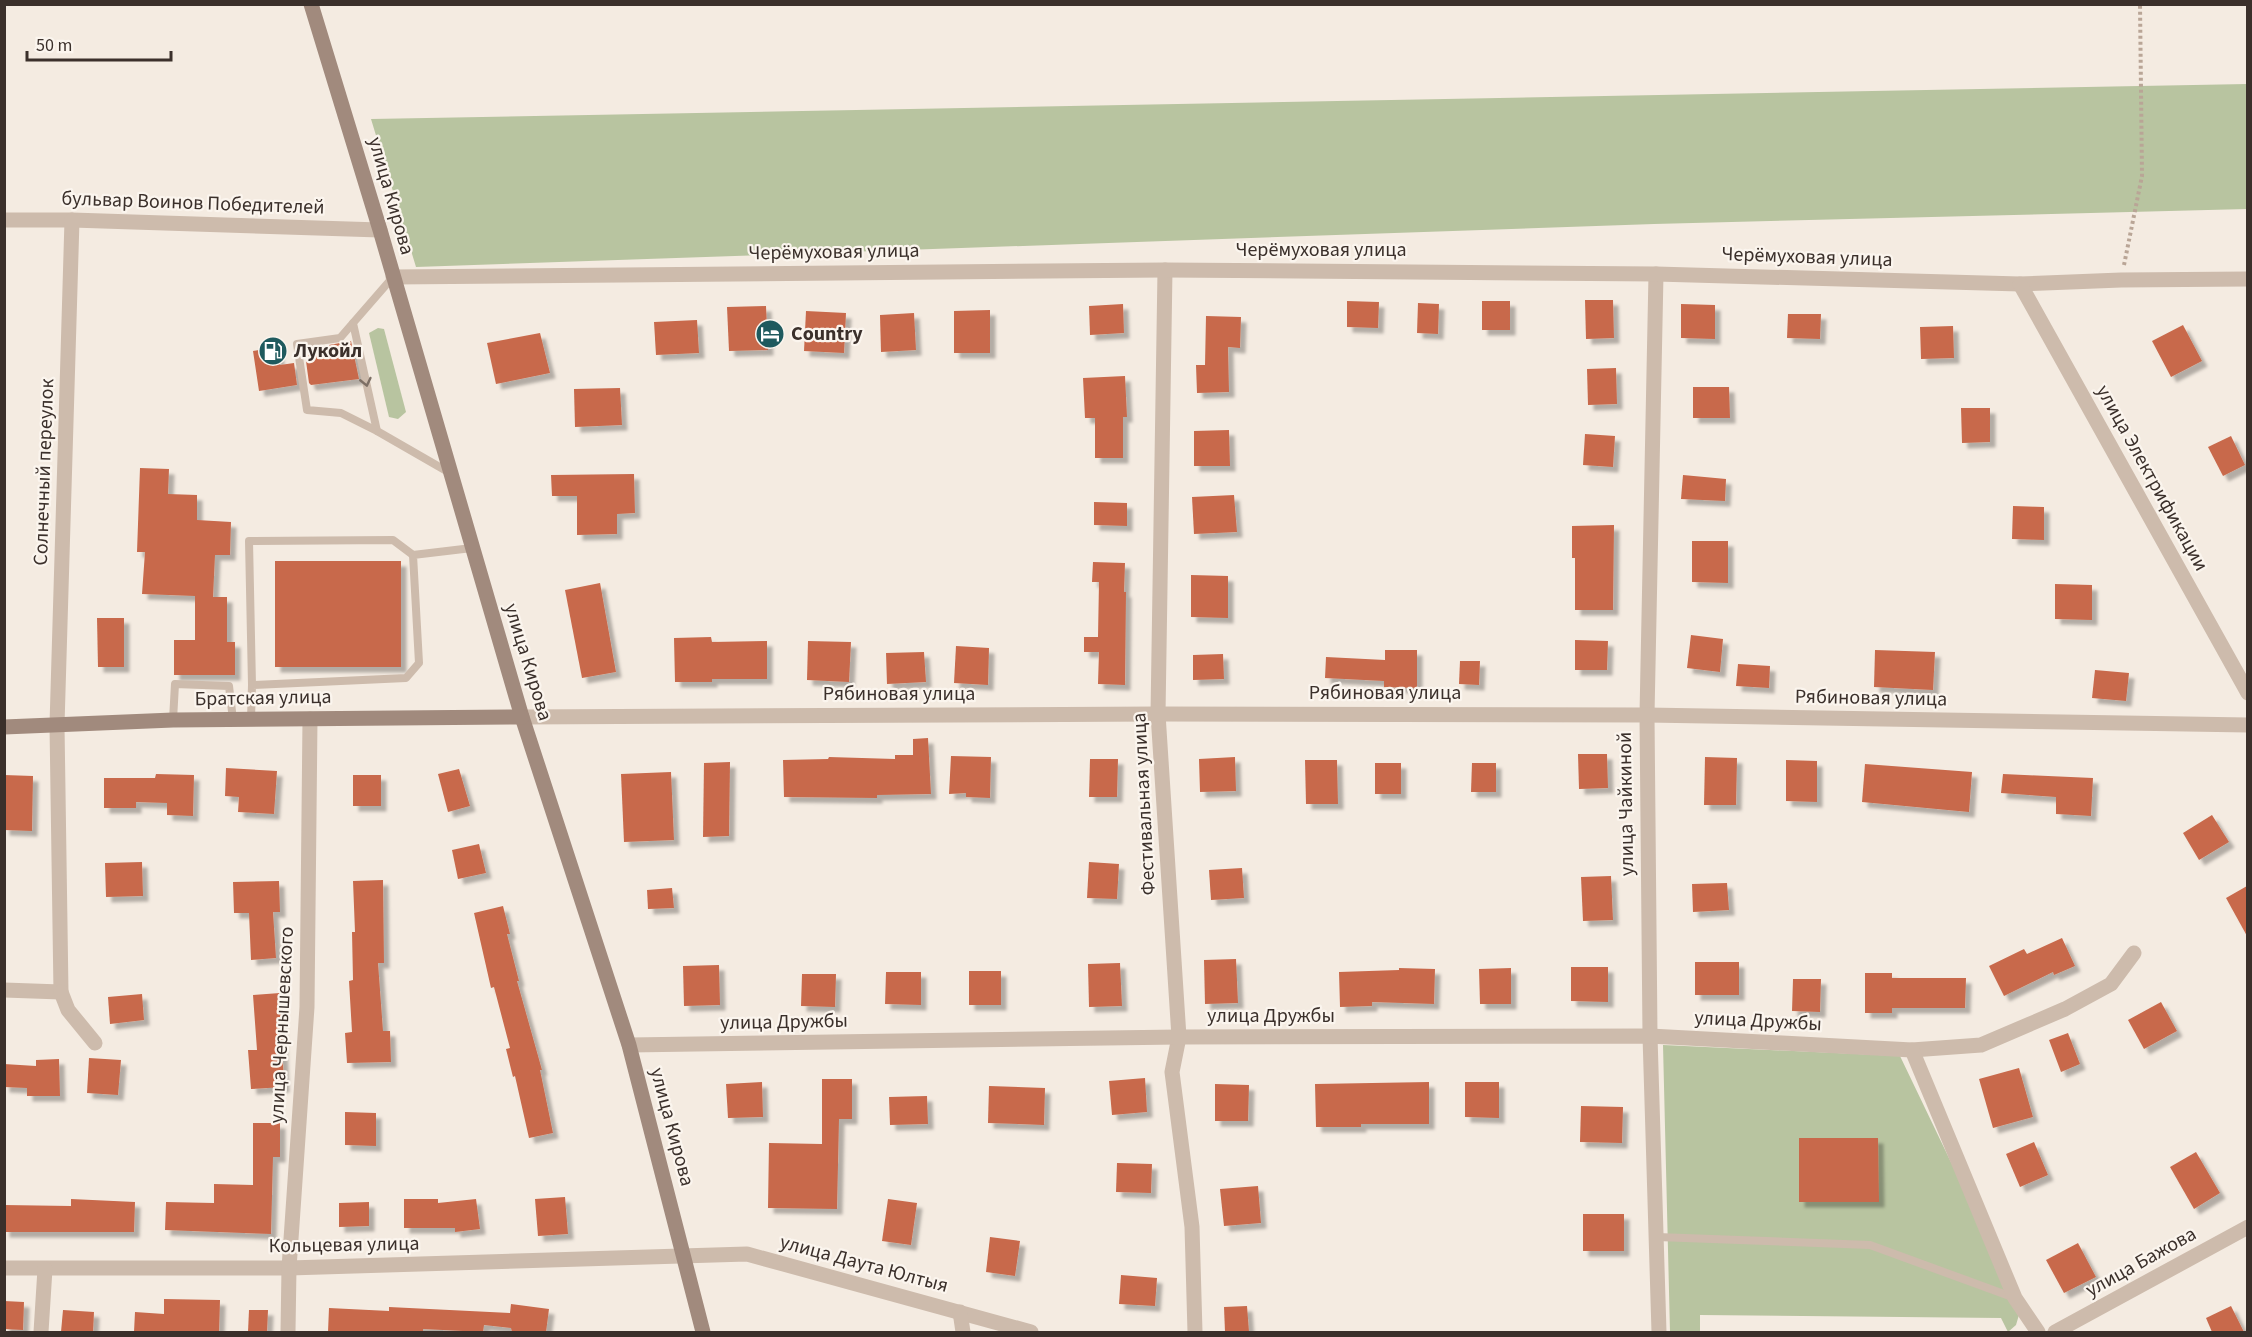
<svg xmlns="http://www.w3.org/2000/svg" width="2252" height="1337" font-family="'Source Sans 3',sans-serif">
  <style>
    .green { fill: #b8c4a0 }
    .building { fill: #c8694b; filter: url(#shadow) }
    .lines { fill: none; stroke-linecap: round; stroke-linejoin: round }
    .path { stroke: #b9a596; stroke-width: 4; stroke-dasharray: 3 3; stroke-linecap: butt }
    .service { stroke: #cdbbac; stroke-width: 8 }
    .minor { stroke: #cdbbac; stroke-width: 15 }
    .secondary { stroke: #a18a7d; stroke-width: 15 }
    .oneway { stroke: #7d6f65 }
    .labels { text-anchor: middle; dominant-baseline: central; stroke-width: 4.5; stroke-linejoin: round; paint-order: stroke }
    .street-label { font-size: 20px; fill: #3b302b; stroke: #fbf5ee }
    .poi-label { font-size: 20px; font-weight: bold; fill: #3b302b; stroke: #fbf5ee; text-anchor: start }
  </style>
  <defs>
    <filter id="shadow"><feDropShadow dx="5.5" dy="5.5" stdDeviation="1.5" flood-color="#0004"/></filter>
  </defs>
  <rect width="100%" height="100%" fill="#f4ebe1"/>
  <g class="green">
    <polygon points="2247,84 2247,209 1654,224 416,267 371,119"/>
    <polygon points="378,328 384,329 406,412 398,419 389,417 369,333"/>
    <polygon points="1663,1045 1900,1056 2021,1308 2016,1325 2008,1332 2001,1318 1700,1315 1700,1332 1670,1332"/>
  </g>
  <g class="building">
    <polygon points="1585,300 1613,300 1614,338 1586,339"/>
    <polygon points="1347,301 1379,302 1378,328 1347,327"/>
    <rect x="1482" y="301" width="28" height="29"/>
    <polygon points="1418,303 1439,304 1438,334 1417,333"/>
    <polygon points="1123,304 1124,333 1090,335 1089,306"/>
    <polygon points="1681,304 1715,305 1715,339 1681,338"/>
    <polygon points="766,306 768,350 729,351 727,307"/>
    <polygon points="990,310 990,353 954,353 954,311"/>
    <polygon points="806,311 846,313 844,353 804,351"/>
    <polygon points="914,313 916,350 881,352 880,315"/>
    <polygon points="1788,314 1821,314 1820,339 1787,338"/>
    <polygon points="1206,316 1241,317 1240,348 1228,347 1229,392 1197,393 1196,365 1205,365"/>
    <polygon points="697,320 699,353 656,355 654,322"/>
    <polygon points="2183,325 2202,361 2171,377 2152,341"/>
    <polygon points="1953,326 1954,358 1921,359 1920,327"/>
    <polygon points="540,333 550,373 496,384 487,343"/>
    <polygon points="351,341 359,379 311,385 309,383 306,361 309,361 307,349"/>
    <polygon points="277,347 280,365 294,363 297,385 259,391 253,351"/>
    <polygon points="1616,368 1617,404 1588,405 1587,369"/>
    <polygon points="1125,376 1127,417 1123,417 1123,458 1095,458 1095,418 1085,418 1083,378"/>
    <polygon points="1693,387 1729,387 1730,418 1693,418"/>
    <polygon points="620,388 622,425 575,427 574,389"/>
    <polygon points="1961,408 1990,408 1990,442 1962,443"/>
    <polygon points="1229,430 1230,466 1194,466 1194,431"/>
    <polygon points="1585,434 1615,436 1613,467 1583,465"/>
    <polygon points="2231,436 2245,465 2223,476 2208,447"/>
    <polygon points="140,468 169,469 168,494 197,495 197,520 231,522 230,555 215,555 213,597 227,597 227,642 235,642 235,675 174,675 174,640 195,640 195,596 142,594 145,552 137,552"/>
    <polygon points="634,474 635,513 617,514 617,534 577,535 577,496 552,496 551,475"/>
    <polygon points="1683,475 1726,479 1725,501 1681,499"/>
    <polygon points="1234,495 1237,532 1194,534 1192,497"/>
    <polygon points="1094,502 1127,503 1127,526 1094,525"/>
    <polygon points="2013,506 2044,507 2044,540 2012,539"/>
    <polygon points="1614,525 1613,610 1575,610 1575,558 1572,558 1572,526"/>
    <polygon points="1692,541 1728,541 1728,583 1692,582"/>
    <rect x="275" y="561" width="126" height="106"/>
    <polygon points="1093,562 1125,563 1124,592 1126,592 1125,685 1098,684 1099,652 1084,652 1084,637 1098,637 1099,582 1092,582"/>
    <polygon points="1191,575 1228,576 1228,618 1191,617"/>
    <polygon points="600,583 616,672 582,678 565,590"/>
    <polygon points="2055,584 2092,585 2092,620 2055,619"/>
    <polygon points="97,618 124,618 124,667 98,667"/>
    <polygon points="1691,635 1723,639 1720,672 1687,668"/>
    <polygon points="711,637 712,642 767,641 767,679 712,679 712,682 675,682 674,638"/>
    <polygon points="1575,640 1608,641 1607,670 1575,670"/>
    <polygon points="808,641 851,642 849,682 807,680"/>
    <polygon points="956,646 989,648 988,685 954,683"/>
    <polygon points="1385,650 1417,650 1417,688 1384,687 1384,681 1325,678 1326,657 1385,660"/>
    <polygon points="1875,650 1935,652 1933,690 1874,687"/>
    <polygon points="924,652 926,682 887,684 886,653"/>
    <polygon points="1223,654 1224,679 1193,680 1193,655"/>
    <polygon points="1460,661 1480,661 1479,685 1459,684"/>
    <polygon points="1738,664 1770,666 1769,688 1736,686"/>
    <polygon points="2095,670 2129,673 2126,701 2092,698"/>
    <polygon points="928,738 931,794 877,795 877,798 784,797 783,760 828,759 829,757 895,759 895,755 913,755 913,739"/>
    <polygon points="1578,754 1607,754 1608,788 1579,789"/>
    <polygon points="951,756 991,757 990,798 966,797 966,793 949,794"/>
    <polygon points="1235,757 1236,791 1200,792 1199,759"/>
    <polygon points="1705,757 1737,758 1736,805 1704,805"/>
    <polygon points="1090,759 1118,759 1117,797 1089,797"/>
    <polygon points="1305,760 1337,760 1338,804 1306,804"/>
    <polygon points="1786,760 1817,761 1817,802 1786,801"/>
    <polygon points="730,762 729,836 703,837 704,763"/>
    <rect x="1375" y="763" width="26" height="31"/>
    <polygon points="1472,763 1496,763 1496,792 1471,792"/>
    <polygon points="1865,764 1972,772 1969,812 1862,802"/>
    <polygon points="226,768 277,771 274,814 238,812 239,797 225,796"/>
    <polygon points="459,769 470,806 448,812 438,774"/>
    <polygon points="671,772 674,840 624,842 621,774"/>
    <polygon points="156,774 194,775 193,816 167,815 167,803 136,802 136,808 104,808 104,778 155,778"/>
    <polygon points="2003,774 2093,778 2091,816 2056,814 2056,797 2001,793"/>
    <polygon points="4,775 33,776 32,831 4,830"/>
    <rect x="353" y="775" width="28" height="31"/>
    <polygon points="2212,815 2229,842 2199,860 2183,833"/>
    <polygon points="479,844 486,873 458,879 452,850"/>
    <polygon points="142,862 143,896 106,897 105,863"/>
    <polygon points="1089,862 1119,864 1117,899 1087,898"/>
    <polygon points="1242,868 1244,898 1211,900 1209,870"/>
    <polygon points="1611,876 1613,920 1583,921 1581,877"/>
    <polygon points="383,880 384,963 378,963 383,1031 390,1031 391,1062 347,1063 345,1033 352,1032 349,981 353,980 352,932 355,932 353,881"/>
    <polygon points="279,881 280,912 273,912 276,958 251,960 249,913 234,913 233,882"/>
    <polygon points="1727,883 1729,910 1693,912 1692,884"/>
    <polygon points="2247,886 2247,936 2226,898"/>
    <polygon points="672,888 674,908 648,909 647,890"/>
    <polygon points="503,906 510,934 507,934 519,981 517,981 542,1070 540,1070 553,1133 529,1138 515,1076 513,1077 506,1049 510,1048 494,987 491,988 474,913"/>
    <polygon points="2062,938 2075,966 2054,975 2053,972 2004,996 1989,966 2024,949 2027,954"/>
    <polygon points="1236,959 1238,1003 1205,1004 1204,960"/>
    <rect x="1695" y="962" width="44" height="33"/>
    <polygon points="1120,963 1122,1006 1089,1007 1088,964"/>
    <polygon points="719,965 720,1005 684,1006 683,966"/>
    <polygon points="1571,967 1608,967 1608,1002 1571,1001"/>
    <polygon points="1399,968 1435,969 1434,1004 1372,1002 1372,1006 1340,1007 1339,972 1399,970"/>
    <polygon points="1511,968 1511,1004 1480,1004 1479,969"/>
    <rect x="969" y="971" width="32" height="34"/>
    <polygon points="886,972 921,972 921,1005 885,1004"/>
    <polygon points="1865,973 1892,973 1892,978 1966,978 1965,1008 1892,1008 1892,1013 1865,1013"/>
    <polygon points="802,974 836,974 835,1007 801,1006"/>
    <polygon points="1793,979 1821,979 1820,1012 1792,1011"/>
    <polygon points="280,993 284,1087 251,1089 248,1050 257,1050 253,995"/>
    <polygon points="142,994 144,1020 110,1024 108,997"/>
    <polygon points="2161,1002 2177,1031 2144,1049 2128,1020"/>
    <polygon points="2068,1033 2080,1064 2061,1072 2049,1040"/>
    <polygon points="89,1058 121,1060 118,1095 87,1093"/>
    <polygon points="59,1059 60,1096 27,1096 27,1088 4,1087 4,1064 36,1066 36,1060"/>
    <polygon points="2019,1068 2033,1117 1993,1128 1979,1079"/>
    <polygon points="1145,1078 1147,1112 1112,1115 1109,1081"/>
    <polygon points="822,1079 852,1079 852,1119 839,1119 837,1209 768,1208 769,1143 822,1144"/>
    <polygon points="762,1082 763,1117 728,1118 726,1084"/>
    <polygon points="1429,1082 1429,1124 1361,1124 1361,1127 1316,1127 1315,1084"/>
    <polygon points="1465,1082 1499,1082 1499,1118 1465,1117"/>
    <polygon points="1215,1084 1249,1085 1248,1121 1215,1121"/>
    <polygon points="989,1086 1045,1088 1044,1125 988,1123"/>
    <polygon points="927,1096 928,1124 890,1125 889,1097"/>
    <polygon points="1581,1106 1623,1107 1622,1143 1580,1142"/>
    <polygon points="345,1112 376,1113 376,1146 345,1145"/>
    <polygon points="253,1123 280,1123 280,1157 273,1157 271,1234 165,1230 166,1202 214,1203 214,1184 253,1185"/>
    <polygon points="1799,1138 1878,1138 1879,1202 1799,1202"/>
    <polygon points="2034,1142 2048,1175 2020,1187 2006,1154"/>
    <polygon points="2196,1152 2220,1193 2194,1209 2170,1167"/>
    <polygon points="1117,1163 1152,1164 1151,1193 1116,1192"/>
    <polygon points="1258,1186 1261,1223 1224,1226 1220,1189"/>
    <polygon points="565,1197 568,1234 538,1236 535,1199"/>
    <polygon points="71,1199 135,1202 134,1232 4,1232 4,1205 71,1206"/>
    <polygon points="404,1199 438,1199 438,1203 476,1199 480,1229 455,1232 455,1228 404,1228"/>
    <polygon points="888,1199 917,1203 911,1245 882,1241"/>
    <polygon points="369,1202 369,1226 339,1227 339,1203"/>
    <rect x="1583" y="1214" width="41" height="37"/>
    <polygon points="990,1237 1020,1241 1015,1276 986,1272"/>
    <polygon points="2078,1243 2096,1277 2064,1293 2046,1260"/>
    <polygon points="1121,1275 1157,1278 1155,1306 1119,1304"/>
    <polygon points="164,1299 220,1300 219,1332 134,1332 135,1312 164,1314"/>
    <polygon points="4,1301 24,1302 23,1330 4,1329"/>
    <polygon points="511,1304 549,1309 546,1332 512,1332 511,1328 484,1325 483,1332 423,1329 423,1332 328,1332 329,1308 389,1311 389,1307 510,1313"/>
    <polygon points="1247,1306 1249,1332 1225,1332 1224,1307"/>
    <polygon points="2231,1306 2244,1332 2212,1332 2206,1318"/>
    <polygon points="63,1310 94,1312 93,1332 61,1332"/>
    <polygon points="249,1310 268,1310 267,1332 248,1332"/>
  </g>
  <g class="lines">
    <polyline class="path" points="2124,265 2142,176 2140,4"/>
    <g class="service">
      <polyline points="393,277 353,323 377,431 450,473"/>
      <polyline points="353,323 340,338 297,344 307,410 341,413 377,431"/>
      <polyline points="252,685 249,541 393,540 413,555"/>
      <polyline points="251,719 252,685 406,678 419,663 413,555 472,548"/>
      <polyline points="173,720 175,684 229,686 233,720"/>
      <polyline points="1657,1237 1870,1245 2015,1298"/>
    </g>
    <g class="minor">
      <polyline points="4,220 72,220 380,230"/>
      <polyline points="1165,270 1158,714 1179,1037 1172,1072 1192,1227 1195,1332"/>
      <polyline points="1656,274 1647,715 1650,1036 1659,1332"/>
      <polyline points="393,277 1165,270 1656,274 2020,284 2121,280 2248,279"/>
      <polyline points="2020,284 2248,693"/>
      <polyline points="522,717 1158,714 1647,715 2248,725"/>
      <polyline points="4,990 61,992 57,725 72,220"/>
      <polyline points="61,992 68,1010 95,1043"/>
      <polyline points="629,1045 1179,1037 1650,1036 1912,1050 1981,1045 2065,1009 2111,984 2134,953"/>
      <polyline points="1912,1050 2015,1298 2038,1332"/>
      <polyline points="4,1268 289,1268 747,1254 1031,1332"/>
      <polyline points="960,1312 963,1332"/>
      <polyline points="41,1332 45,1269"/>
      <polyline points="288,1332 289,1268 307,1007 310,719"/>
      <polyline points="2055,1332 2248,1227"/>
    </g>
    <g class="secondary">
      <polyline points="311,4 380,230 522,717 629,1045 703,1332"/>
      <polyline points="4,727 173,720 522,717"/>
    </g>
  </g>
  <defs><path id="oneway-chevron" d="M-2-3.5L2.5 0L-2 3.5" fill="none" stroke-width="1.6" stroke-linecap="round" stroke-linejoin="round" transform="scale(1.5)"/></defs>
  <use class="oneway" href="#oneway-chevron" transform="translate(366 382) rotate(77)"/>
  <defs>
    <g id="hotel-disc" transform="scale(1.5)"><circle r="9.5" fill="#1f5a5e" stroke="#fbf5ee"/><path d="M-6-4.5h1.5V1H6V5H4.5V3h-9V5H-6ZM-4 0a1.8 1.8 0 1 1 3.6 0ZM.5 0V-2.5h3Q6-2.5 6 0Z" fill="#fff"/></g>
    <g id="fuel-disc" transform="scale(1.5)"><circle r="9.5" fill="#1f5a5e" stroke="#fbf5ee"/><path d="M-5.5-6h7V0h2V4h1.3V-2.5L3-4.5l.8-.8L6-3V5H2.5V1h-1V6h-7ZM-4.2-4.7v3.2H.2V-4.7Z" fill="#fff"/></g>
  </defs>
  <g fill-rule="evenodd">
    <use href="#hotel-disc" x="770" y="334"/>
    <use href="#fuel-disc" x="273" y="351"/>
  </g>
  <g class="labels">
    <g class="street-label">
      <text transform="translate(391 196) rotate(74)">улица Кирова</text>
      <text transform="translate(193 203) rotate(2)">бульвар Воинов Победителей</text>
      <text x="1321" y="250">Черёмуховая улица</text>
      <text transform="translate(834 252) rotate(-1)">Черёмуховая улица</text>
      <text transform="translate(1807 257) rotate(2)">Черёмуховая улица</text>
      <text transform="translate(44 472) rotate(-88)">Солнечный переулок</text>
      <text transform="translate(2152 478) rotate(61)">улица Электрификации</text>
      <text transform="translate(528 662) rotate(73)">улица Кирова</text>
      <text x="1385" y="693">Рябиновая улица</text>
      <text x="899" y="694">Рябиновая улица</text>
      <text transform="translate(263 698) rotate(-1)">Братская улица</text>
      <text transform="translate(1871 698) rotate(1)">Рябиновая улица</text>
      <text transform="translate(1144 804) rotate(-93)">Фестивальная улица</text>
      <text transform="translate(1626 804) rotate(-91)">улица Чайкиной</text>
      <text x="1271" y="1016">улица Дружбы</text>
      <text transform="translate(1758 1021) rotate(3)">улица Дружбы</text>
      <text transform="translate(784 1022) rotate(-1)">улица Дружбы</text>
      <text transform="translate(282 1025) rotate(-87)">улица Чернышевского</text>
      <text transform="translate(672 1127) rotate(75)">улица Кирова</text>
      <text transform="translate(344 1245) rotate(-1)">Кольцевая улица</text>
      <text transform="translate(2141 1262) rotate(-29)">улица Бажова</text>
      <text transform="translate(864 1264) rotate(15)">улица Даута Юлтыя</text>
    </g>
    <g class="poi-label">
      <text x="791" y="334">Country</text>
      <text x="294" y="351">Лукойл</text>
    </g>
  </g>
  <rect width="2252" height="1337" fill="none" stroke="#3b302b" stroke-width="12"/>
  <path d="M27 51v9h144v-9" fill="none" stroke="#3b302b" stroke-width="3"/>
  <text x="36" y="51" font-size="18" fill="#3b302b" stroke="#fbf5ee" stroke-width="4.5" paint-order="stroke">50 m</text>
</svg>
